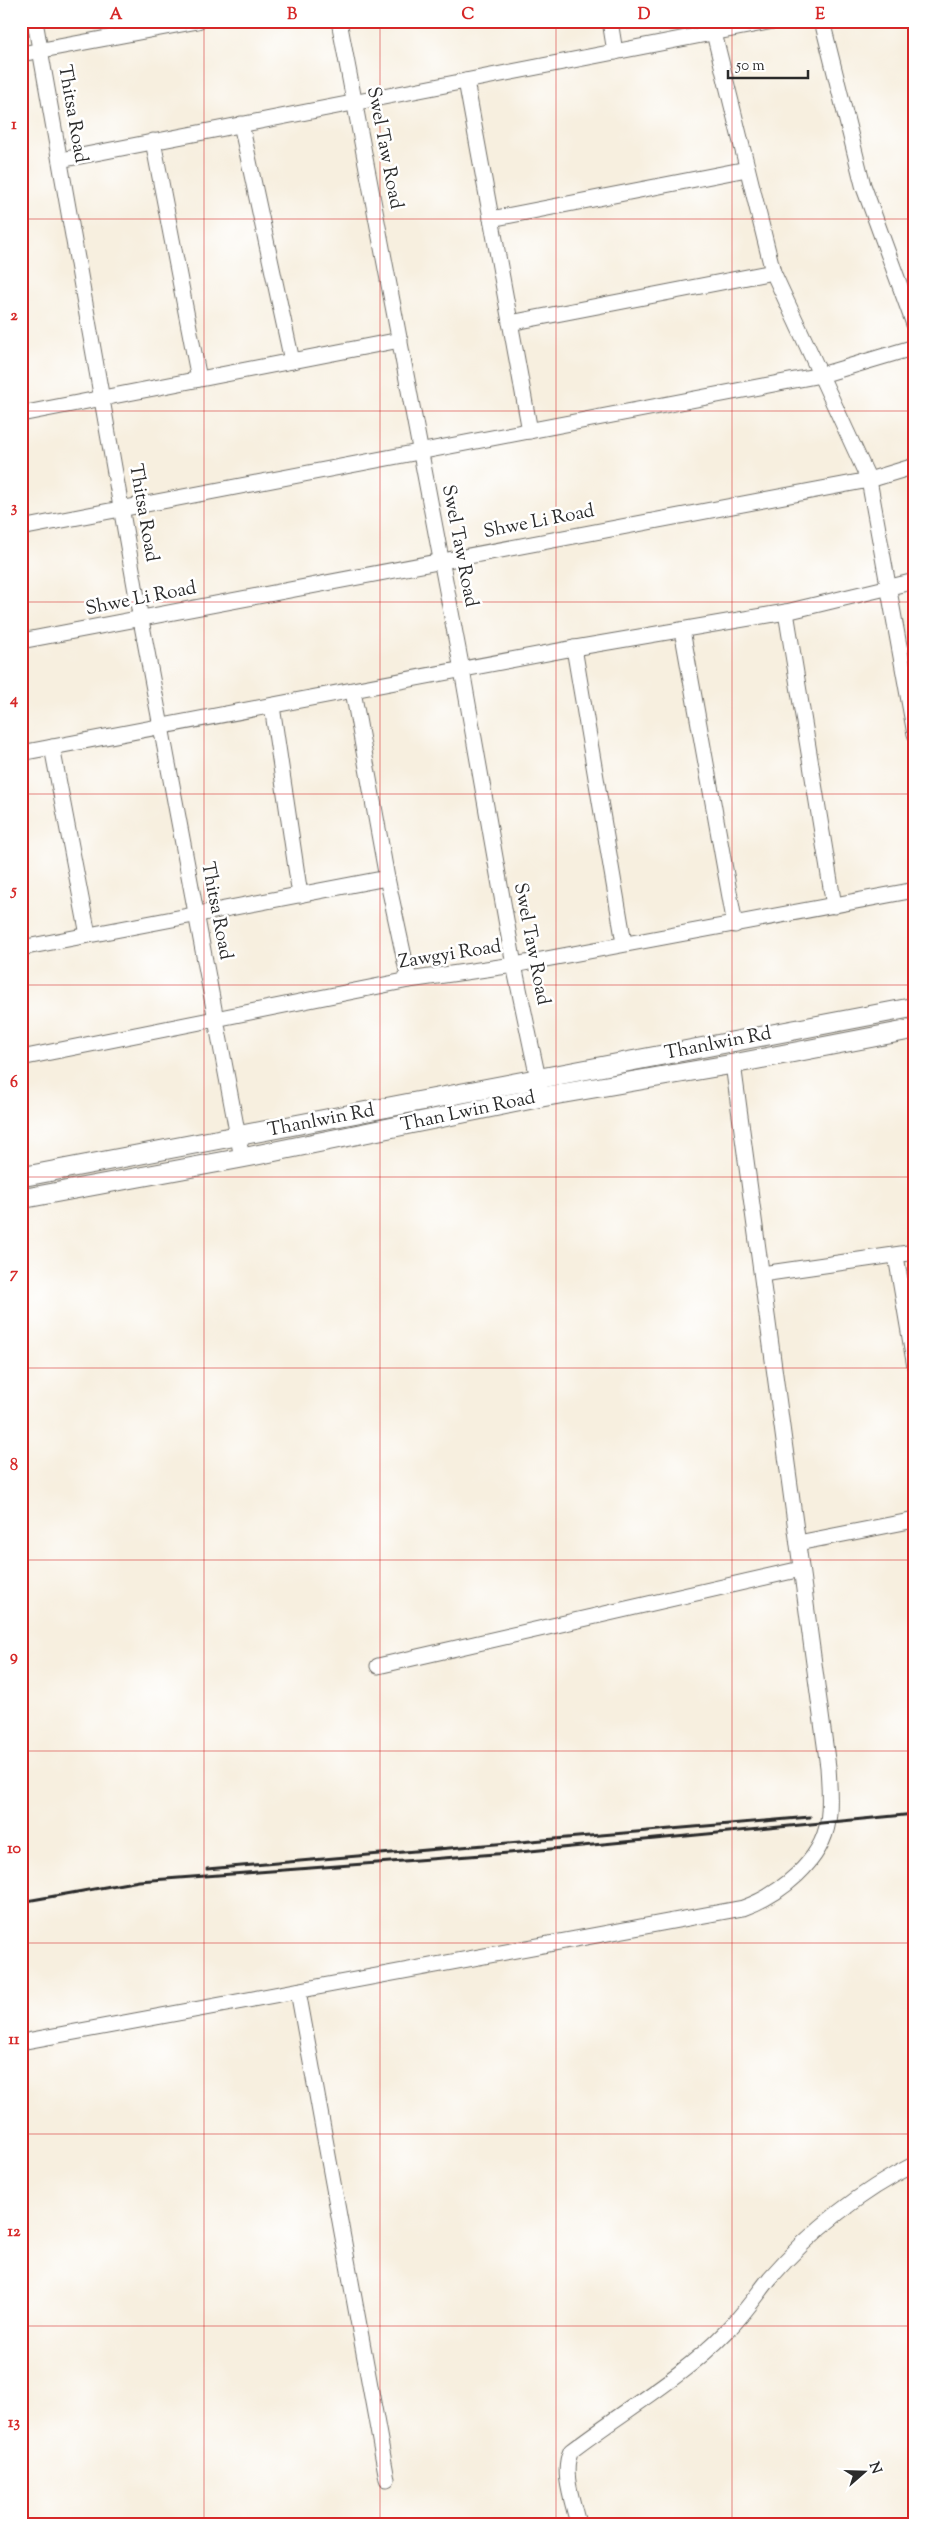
<svg xmlns="http://www.w3.org/2000/svg" width="936" height="2545" font-family="'Sorts Mill Goudy',serif">
  <style>
    .lines { fill: none; stroke-linecap: round; stroke-linejoin: round }
    .minor-casing { stroke: #72706a; stroke-width: 17 }
    .major-casing { stroke: #72706a; stroke-width: 21 }
    .minor { stroke: #fff; stroke-width: 15 }
    .major { stroke: #fff; stroke-width: 19 }
    .rail { stroke: #2b2b2b; stroke-width: 3 }
    .grid { fill: none; stroke: #d62828; stroke-width: 1; stroke-opacity: 0.55 }
    .labels { text-anchor: middle; dominant-baseline: central; stroke-width: 5; stroke-linejoin: round; paint-order: stroke }
    .street-label { font-size: 19px; fill: #2b2b2b; stroke: #fff }
    .neatline { fill: none; stroke: #d62828; stroke-width: 2 }
    .grid-label { font-size: 16px; text-anchor: middle; font-weight: bold; fill: #d62828 }
  </style>
  <rect width="100%" height="100%" fill="#fff"/>
  <filter id="ink" filterUnits="userSpaceOnUse"><feTurbulence type="fractalNoise" baseFrequency=".02" numOctaves="2"/><feDisplacementMap in="SourceGraphic" scale="10" xChannelSelector="R" yChannelSelector="G"/><feConvolveMatrix kernelMatrix="1 2 1 2 8 2 1 2 1" color-interpolation-filters="sRGB"/></filter>
  <filter id="wash" filterUnits="userSpaceOnUse"><feTurbulence type="fractalNoise" baseFrequency=".0096" numOctaves="4" result="noise"/><feDisplacementMap in="SourceGraphic" scale="20" xChannelSelector="R" yChannelSelector="G"/><feGaussianBlur stdDeviation="1.12" result="paint"/><feColorMatrix in="noise" values="0 0 0 0 0 0 0 0 0 0 0 0 0 0 0 0 0 1.4 0 .05"/><feComposite in="paint" operator="in"/></filter>
  <g filter="url(#wash)">
    <rect width="100%" height="100%" fill="#f7efdf"/>
  </g>
  <g filter="url(#ink)">
    <g class="lines">
      <g class="minor-casing">
        <g id="minor">
          <polyline points="35,21 141,620 242,1158"/>
          <polyline points="339,21 462,670 514,965 540,1088"/>
          <polyline points="610,21 615,52"/>
          <polyline points="822,21 863,185 915,327"/>
          <polyline points="714,33 773,272 869,480 915,734"/>
          <polyline points="21,54 198,21"/>
          <polyline points="466,81 530,431"/>
          <polyline points="241,124 292,361"/>
          <polyline points="153,141 199,379"/>
          <polyline points="60,160 773,21"/>
          <polyline points="491,219 747,169"/>
          <polyline points="510,323 773,272"/>
          <polyline points="21,414 400,340"/>
          <polyline points="21,528 821,375 915,347"/>
          <polyline points="786,612 834,906"/>
          <polyline points="682,630 735,925"/>
          <polyline points="21,641 869,480 915,466"/>
          <polyline points="574,648 624,943"/>
          <polyline points="353,691 387,878 409,980"/>
          <polyline points="272,706 300,895"/>
          <polyline points="52,747 88,935"/>
          <polyline points="21,753 574,648 786,612 915,581"/>
          <polyline points="21,948 387,878"/>
          <polyline points="21,1058 409,980 514,965 915,890"/>
          <polyline points="896,1256 915,1367"/>
          <polyline points="762,1274 915,1252"/>
          <polyline points="798,1543 915,1520"/>
          <polyline points="378,1666 801,1569"/>
          <polyline points="298,1991 387,2479"/>
          <path d="M21 2042 743 1908C779 1895 822 1862 828 1821 831 1803 829 1785 828 1767L733 1064"/>
          <path d="M578 2524C573 2502 561 2472 571 2451 623 2411 682 2378 727 2331 743 2315 756 2296 770 2278 811 2231 859 2192 915 2164"/>
        </g>
      </g>
      <g class="major-casing">
        <g id="major">
          <polyline points="21,1177 915,1007"/>
          <polyline points="21,1199 242,1158 542,1097 733,1064 915,1029"/>
        </g>
      </g>
      <use href="#minor" class="minor"/>
      <use href="#major" class="major"/>
      <g class="rail">
        <polyline points="207,1869 810,1817"/>
        <polyline points="21,1902 139,1881 509,1853 915,1814"/>
      </g>
    </g>
  </g>
  <path class="grid" d="M204 21V2524M380 21V2524M556 21V2524M732 21V2524M21 219H915M21 411H915M21 602H915M21 794H915M21 985H915M21 1177H915M21 1368H915M21 1560H915M21 1751H915M21 1943H915M21 2134H915M21 2326H915"/>
  <g class="labels">
    <g class="street-label">
      <text transform="translate(72 114) rotate(80)">Thitsa Road</text>
      <text transform="translate(384 148) rotate(79)">Swel Taw Road</text>
      <text transform="translate(143 513) rotate(80)">Thitsa Road</text>
      <text transform="translate(539 522) rotate(-11)">Shwe Li Road</text>
      <text transform="translate(459 546) rotate(79)">Swel Taw Road</text>
      <text transform="translate(141 599) rotate(-11)">Shwe Li Road</text>
      <text transform="translate(216 911) rotate(79)">Thitsa Road</text>
      <text transform="translate(531 944) rotate(79)">Swel Taw Road</text>
      <text transform="translate(450 955) rotate(-9)">Zawgyi Road</text>
      <text transform="translate(718 1044) rotate(-11)">Thanlwin Rd</text>
      <text transform="translate(468 1112) rotate(-12)">Than Lwin Road</text>
      <text transform="translate(321 1121) rotate(-11)">Thanlwin Rd</text>
    </g>
  </g>
  <rect width="936" height="2545" fill="none" stroke="#fff" stroke-width="55"/>
  <g transform="translate(864 2472) rotate(70)" stroke="#ffffff" stroke-width="4" paint-order="stroke">
  <path d="M0-4L9 19L0 12L-9 19Z" fill="#2b2b2b"/>
  <text y="-8" font-size="14" font-weight="bold" text-anchor="middle" fill="#2b2b2b">N</text>
  </g>
  <path d="M728 70v8h80v-8" fill="none" stroke="#2b2b2b" stroke-width="2.5"/>
  <text x="736" y="70" font-size="15" fill="#2b2b2b" stroke="#ffffff" stroke-width="4" paint-order="stroke">50 m</text>
  <rect x="28" y="28" width="880" height="2490" class="neatline"/>
  <g class="grid-label">
    <text x="116" y="19">A</text>
    <text x="292" y="19">B</text>
    <text x="468" y="19">C</text>
    <text x="644" y="19">D</text>
    <text x="820" y="19">E</text>
    <text x="14" y="129">1</text>
    <text x="14" y="320">2</text>
    <text x="14" y="512">3</text>
    <text x="14" y="704">4</text>
    <text x="14" y="895">5</text>
    <text x="14" y="1087">6</text>
    <text x="14" y="1278">7</text>
    <text x="14" y="1470">8</text>
    <text x="14" y="1661">9</text>
    <text x="14" y="1853">10</text>
    <text x="14" y="2044">11</text>
    <text x="14" y="2236">12</text>
    <text x="14" y="2427">13</text>
  </g>
</svg>
